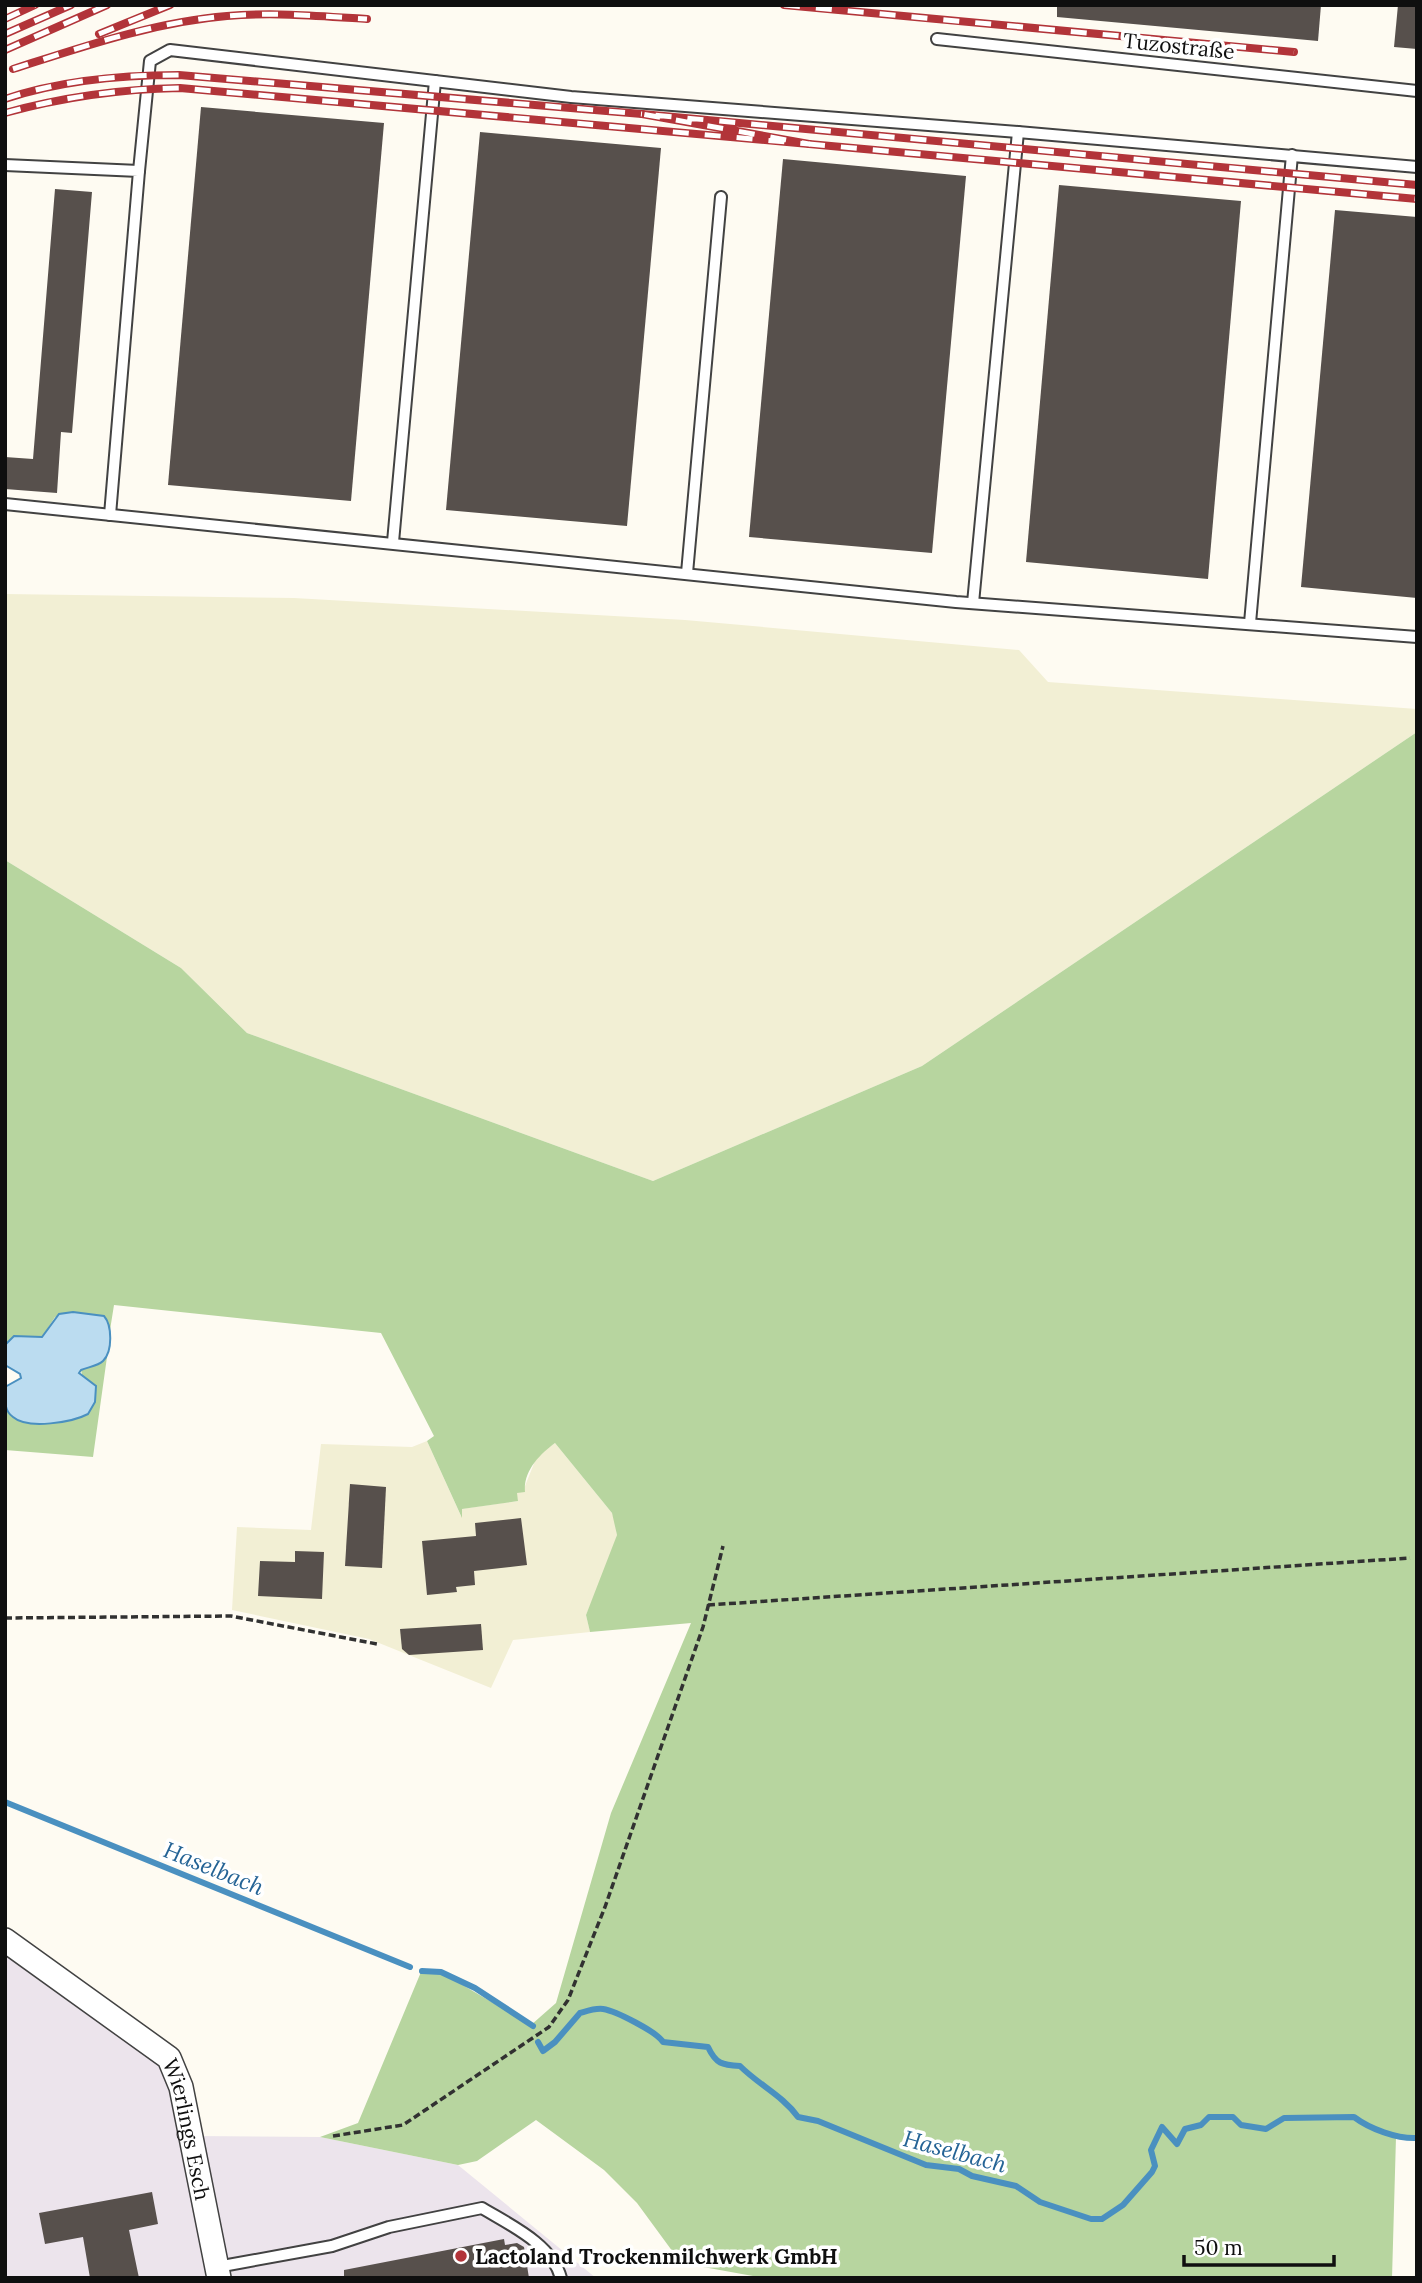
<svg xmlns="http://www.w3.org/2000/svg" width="1422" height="2283" font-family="Lora,serif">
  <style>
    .industrial { fill: #ece4ec }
    .farmland { fill: #f2efd4 }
    .forest { fill: #b7d59f }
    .water { fill: #bbdcf0; stroke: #4a90c0; stroke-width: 2 }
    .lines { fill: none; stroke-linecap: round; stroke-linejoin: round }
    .stream { stroke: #4a90c0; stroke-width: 6 }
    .building { fill: #57504c }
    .service-casing { stroke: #424242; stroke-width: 14 }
    .minor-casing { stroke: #424242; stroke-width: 26 }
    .path { stroke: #313131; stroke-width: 3.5; stroke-dasharray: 7 3.5; stroke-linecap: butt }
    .service { stroke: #fff; stroke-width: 10 }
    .minor { stroke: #fff; stroke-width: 23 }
    .rail-casing { stroke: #b23439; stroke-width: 8 }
    .rail { stroke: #fff; stroke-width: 5; stroke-dasharray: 16; stroke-linecap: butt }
    .poi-dot { fill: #b23439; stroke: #fff; stroke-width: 2.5 }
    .labels { text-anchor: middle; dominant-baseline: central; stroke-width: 7; stroke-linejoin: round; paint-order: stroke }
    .street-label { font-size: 21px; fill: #0f0f0f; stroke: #fff }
    .poi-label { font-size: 21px; font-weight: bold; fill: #0f0f0f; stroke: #fff; text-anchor: start }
    .water-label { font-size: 23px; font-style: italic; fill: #246395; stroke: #fff }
  </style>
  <rect width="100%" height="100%" fill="#fefbf2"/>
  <polygon class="industrial" points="5,1928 173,2049 197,2136 320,2137 458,2165 596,2278 5,2278"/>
  <g class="farmland">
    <polygon points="5,594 294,598 685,620 1019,650 1048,682 1417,709 1417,732 922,1066 653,1181 247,1033 181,968 5,860"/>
    <polygon points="427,1441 461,1516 461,1509 518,1501 516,1493 525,1486 537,1456 555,1443 612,1513 615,1522 617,1535 610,1559 586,1615 590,1632 513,1640 491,1688 369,1639 232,1610 237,1527 311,1530 321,1444 412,1447"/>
  </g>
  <g class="forest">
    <path d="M1417 732V2139L1396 2137 1392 2278H764L681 2263 637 2203 604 2170 536 2120 477 2161 458 2165 320 2137 358 2123 421 1972 442 1973 531 2025 556 2003 611 1813 691 1623 590 1632 586 1615 617 1535 612 1513 555 1443C540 1454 523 1471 525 1492L517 1493 518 1501 462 1509V1518L427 1441 434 1436 381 1333 114 1305 110 1330 104 1316 73 1312 55 1317 42 1337 9 1340 5 1345V860L181 968 247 1033 653 1181 922 1066Z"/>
    <path d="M107 1357 93 1457 5 1450V1406L13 1417C40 1421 63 1427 88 1414L89 1380 83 1379 81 1370 101 1363Z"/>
  </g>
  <path class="water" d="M73 1312 104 1316C112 1325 113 1351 103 1361 98 1366 88 1367 81 1370L79 1373 96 1386 95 1402 88 1414C73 1422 28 1430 13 1417 3 1410 5 1397 5 1387L21 1378 20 1374 5 1365V1345L14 1336 42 1337 59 1314Z"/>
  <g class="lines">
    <g class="stream">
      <polyline points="5,1802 410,1967"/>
      <polyline points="422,1971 441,1972 475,1988 533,2026"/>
      <path d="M538 2042 543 2051 555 2042 580 2013C587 2011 595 2008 603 2009 616 2011 657 2032 663 2042L708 2047C716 2064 722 2065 740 2066 759 2085 783 2096 798 2117L818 2121 926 2165 959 2169 972 2176 1016 2186 1040 2202 1091 2219H1102L1123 2205 1152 2172 1155 2166 1151 2150 1162 2127 1177 2144 1185 2129 1201 2125 1209 2117H1233L1241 2125 1266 2129 1284 2118 1354 2117C1370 2129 1397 2139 1417 2138"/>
    </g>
  </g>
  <g class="building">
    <polygon points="1057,5 1321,5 1318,41 1057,17"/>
    <polygon points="1398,5 1417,5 1417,49 1394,47"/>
    <polygon points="201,107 384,123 351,501 168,485"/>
    <polygon points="480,132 661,148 627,526 446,510"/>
    <polygon points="783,159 966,176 932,553 749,537"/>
    <polygon points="1059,185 1241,201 1208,579 1026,562"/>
    <polygon points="55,189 92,192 72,433 61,432 57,493 5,489 5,457 33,459"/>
    <polygon points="1335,210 1417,217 1417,598 1301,587"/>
    <polygon points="350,1484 386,1487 382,1568 345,1566"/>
    <polygon points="521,1518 527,1565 474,1571 475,1585 456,1587 457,1592 427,1595 422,1541 476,1536 475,1523"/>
    <polygon points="295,1551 324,1552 322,1599 258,1596 260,1561 295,1562"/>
    <polygon points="481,1624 483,1650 409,1655 402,1649 400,1629"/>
    <polygon points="152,2192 158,2224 129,2230 139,2278 90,2278 83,2237 45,2244 39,2213"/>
    <polygon points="504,2239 505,2245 517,2243 524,2247 529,2278 344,2278 344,2270"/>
  </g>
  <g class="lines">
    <g class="service-casing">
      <g id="service">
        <polyline points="937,39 1417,91"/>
        <polyline points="5,165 139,171 110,515"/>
        <polyline points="139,171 150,61 170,50 571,97 1018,132 1417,167"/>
        <polyline points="5,504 956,602 1417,637"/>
        <polyline points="393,542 435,81"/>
        <polyline points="687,573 721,197"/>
        <polyline points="973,603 1018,132"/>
        <polyline points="1250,623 1292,155"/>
        <path d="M217 2267 332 2246 389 2227 482 2208C510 2225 552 2244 561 2278"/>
      </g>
    </g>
    <g class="minor-casing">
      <g id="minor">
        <path id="s1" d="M5 1940 169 2058 181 2087 219 2278"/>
      </g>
    </g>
    <g class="path">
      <polyline points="708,1605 1410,1558"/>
      <polyline points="5,1618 231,1616 377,1644"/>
      <polyline points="333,2136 403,2125 549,2027 568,2000 605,1907 703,1627 723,1546"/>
    </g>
    <use href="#service" class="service"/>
    <use href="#minor" class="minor"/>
    <g class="rail-casing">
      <g id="rail">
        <polyline points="784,5 1294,52"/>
        <polyline points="5,19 35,5"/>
        <polyline points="5,34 71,5"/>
        <polyline points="99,34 170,5"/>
        <polyline points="5,50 107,5"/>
        <path d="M13 69C82 47 154 22 227 16 274 12 321 16 367 19"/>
        <path d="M5 99C61 80 121 75 179 75L642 114"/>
        <path d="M5 113C63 97 120 89 180 88L809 144 642 114 1417 185"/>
        <polyline points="809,144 1417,199"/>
      </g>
    </g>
    <use href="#rail" class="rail"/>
  </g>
  <circle class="poi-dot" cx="461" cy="2256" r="7"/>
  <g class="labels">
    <g class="street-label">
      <text transform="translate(1179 46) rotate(6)">Tuzostraße</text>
      <text stroke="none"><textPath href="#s1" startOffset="276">Wierlings Esch</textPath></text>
    </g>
    <g class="poi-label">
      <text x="475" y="2256">Lactoland Trockenmilchwerk GmbH</text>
    </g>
    <g class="water-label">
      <text transform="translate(214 1868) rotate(22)">Haselbach</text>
      <text transform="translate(955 2151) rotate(15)">Haselbach</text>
    </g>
  </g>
  <rect width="1422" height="2283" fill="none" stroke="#0f0f0f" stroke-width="14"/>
  <path d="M1184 2255v10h150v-10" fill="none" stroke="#0f0f0f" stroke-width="3.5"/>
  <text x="1194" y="2255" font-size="21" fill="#0f0f0f" stroke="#ffffff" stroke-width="5" paint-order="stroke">50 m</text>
</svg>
